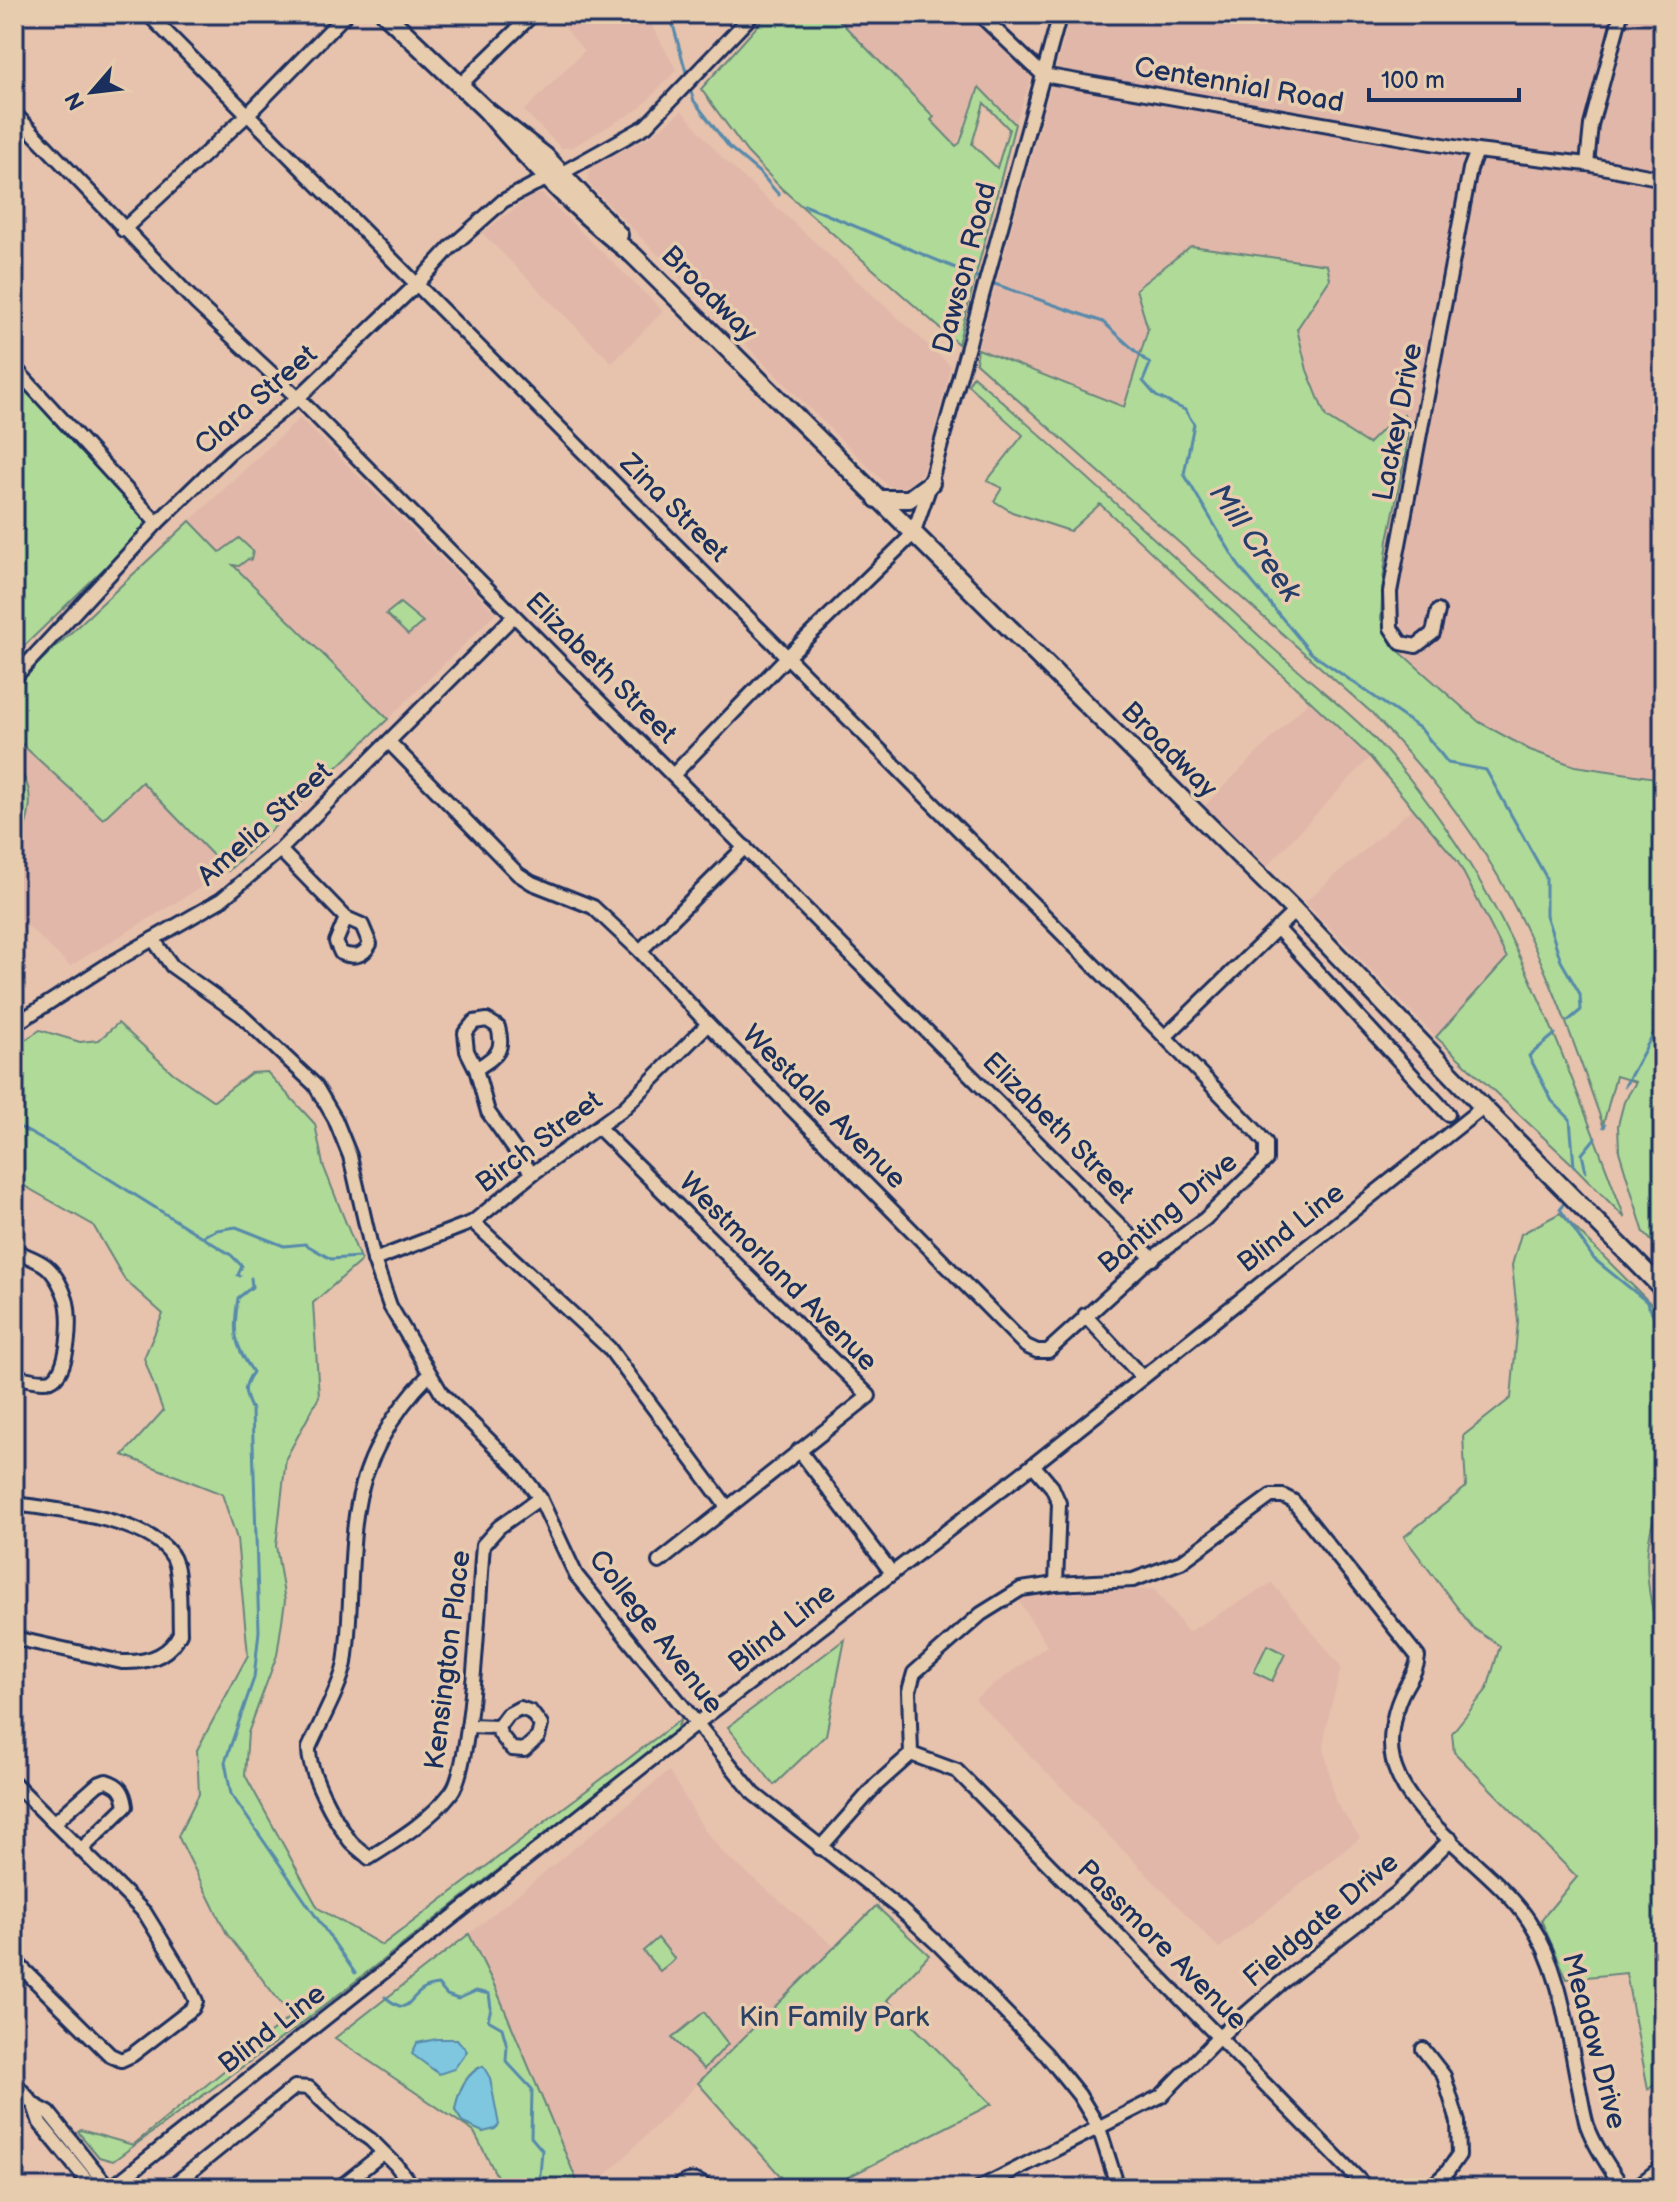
<svg xmlns="http://www.w3.org/2000/svg" width="1677" height="2202" font-family="'Balsamiq Sans',sans-serif">
  <style>
    .built { fill: #e1b7a9 }
    .green { fill: #b0da98; stroke: #66847b; stroke-width: 2; fill-rule: evenodd }
    .water { fill: #7fc6df; stroke: #578aab; stroke-width: 2 }
    .lines { fill: none; stroke-linecap: round; stroke-linejoin: round }
    .stream { stroke: #578aab; stroke-width: 3 }
    .minor-casing { stroke: #1b2f5e; stroke-width: 18 }
    .major-casing { stroke: #1b2f5e; stroke-width: 22 }
    .minor { stroke: #e7ccae; stroke-width: 12 }
    .major { stroke: #e7ccae; stroke-width: 16 }
    .labels { text-anchor: middle; dominant-baseline: central; stroke-width: 7; stroke-linejoin: round; paint-order: stroke }
    .street-label { font-size: 28px; fill: #1b2f5e; stroke: #e7ccae }
    .park-label { font-size: 28px; fill: #2a4064; stroke: #e7ccae }
    .water-label { font-size: 30px; font-style: italic; fill: #253e6b; stroke: #e7ccae }
  </style>
  <rect width="100%" height="100%" fill="#e7c2ad"/>
  <filter id="ink" filterUnits="userSpaceOnUse"><feTurbulence type="fractalNoise" baseFrequency=".0125" numOctaves="2"/><feDisplacementMap in="SourceGraphic" scale="16" xChannelSelector="R" yChannelSelector="G"/><feConvolveMatrix kernelMatrix="1 2 1 2 8 2 1 2 1" color-interpolation-filters="sRGB"/></filter>
  <g filter="url(#ink)">
    <g class="built">
      <polygon points="578,14 649,14 651,24 676,70 640,108 572,147 561,148 524,111 584,51 564,26"/>
      <polygon points="834,14 968,14 1032,77 1015,124 979,88 956,146 930,120 934,116"/>
      <polygon points="1071,14 1663,14 1663,779 1575,766 1530,750 1479,722 1392,645 1381,619 1383,581 1388,540 1406,452 1408,426 1404,415 1387,425 1368,444 1326,418 1307,370 1297,329 1330,280 1327,265 1191,246 1137,289 1148,329 1124,407 978,349"/>
      <polygon points="682,111 722,158 951,366 925,466 921,474 908,485 898,488 888,486 767,366 588,183 589,172 594,165 651,136"/>
      <polygon points="534,194 542,194 663,311 612,363 482,233"/>
      <polygon points="300,418 496,613 388,719 190,521"/>
      <polygon points="1311,699 1370,757 1267,866 1204,806"/>
      <polygon points="14,737 103,818 141,782 228,871 70,966 14,913 17,893 14,894"/>
      <polygon points="1414,807 1458,862 1507,958 1436,1037 1305,902"/>
      <polygon points="1272,1583 1341,1667 1325,1730 1324,1747 1335,1801 1360,1838 1219,1948 975,1699 1047,1646 1018,1599 1050,1594 1154,1589 1188,1632"/>
      <polygon points="669,1771 703,1828 724,1854 835,1947 593,2188 580,2188 496,1989 469,1934"/>
    </g>
    <g class="green">
      <path d="M768 14H833L934 117 931 120 956 146 960 143 979 87 1015 124 958 344 781 188 747 152 701 89ZM984 103 1009 129 997 168 972 144Z"/>
      <path d="M1191 246 1327 265 1330 279 1297 329 1307 370 1326 417 1368 444 1387 425 1404 414 1408 426 1406 452 1388 540 1383 581 1381 619 1392 645 1479 722 1530 750 1575 766 1663 779V1253L1644 1233 1619 1151 1618 1125 1624 1102 1636 1082 1616 1076 1603 1125C1571 1033 1538 940 1486 856 1454 804 1413 758 1372 713L976 363 978 349 1124 407 1148 329 1136 289Z"/>
      <path d="M973 376C1069 459 1161 545 1254 631 1289 664 1328 694 1363 727 1404 767 1440 817 1470 865 1538 975 1579 1099 1625 1218L1570 1162 1436 1037 1507 958 1458 862 1370 757 1100 504 1070 531 1012 512 994 501 1002 488 987 481 1023 435 968 385Z"/>
      <polygon points="14,377 155,519 14,656"/>
      <polygon points="190,521 220,552 239,538 253,551 251,560 248,559 239,566 233,565 388,719 228,871 142,782 103,819 14,737 14,686"/>
      <polygon points="400,603 423,622 408,635 386,614"/>
      <path d="M14 764C38 788 32 822 14 847 14 832 19 816 18 802 17 789 14 778 14 764Z"/>
      <polygon points="118,1023 173,1073 214,1101 251,1073 267,1072 315,1124 323,1165 361,1261 313,1303 319,1397 286,1458 276,1546 285,1601 277,1655 248,1733 245,1775 318,1908 382,1945 681,1719 676,1731 297,2027 113,2161 99,2157 78,2132 81,2130 133,2145 291,2016 227,1934 178,1836 199,1794 197,1750 248,1655 237,1539 222,1494 123,1455 163,1411 144,1358 163,1314 125,1280 93,1225 14,1180 14,1047 40,1030 80,1042 99,1040"/>
      <path d="M1560 1213 1663 1316V1506L1659 1505C1637 1556 1650 1602 1663 1654V2076L1648 2089 1626 1973 1567 1979 1541 1920 1577 1877 1454 1752 1452 1733 1487 1689 1500 1646 1473 1628 1404 1537 1466 1487 1463 1436 1511 1398 1518 1321 1512 1265 1521 1234Z"/>
      <polygon points="845,1639 826,1735 774,1785 728,1727"/>
      <polygon points="1267,1645 1285,1654 1272,1681 1254,1672"/>
      <polygon points="876,1906 929,1955 887,2000 992,2104 827,2188 791,2188 698,2083"/>
      <path d="M469 1934 496 1989 580 2188H503L474 2132 335 2038ZM483 2066V2132L463 2123 455 2110C458 2093 465 2073 483 2066Z"/>
      <polygon points="658,1938 675,1959 660,1971 643,1951"/>
      <polygon points="704,2012 728,2044 704,2069 672,2038"/>
    </g>
    <g class="water">
      <polygon points="437,2039 457,2039 467,2051 454,2069 439,2074 412,2054 417,2043"/>
      <path d="M483 2066 490 2078 499 2125 495 2129 483 2132 463 2123 455 2110C458 2092 465 2074 483 2066Z"/>
    </g>
    <g class="lines">
      <g class="stream">
        <polyline points="670,14 686,72"/>
        <polyline points="691,92 694,101 729,147 761,174 779,195"/>
        <polyline points="804,205 982,279"/>
        <polyline points="989,282 1103,322 1150,364 1143,381 1156,396 1185,410 1194,424 1184,474 1239,566 1311,653 1421,729 1448,763 1486,770 1546,877 1546,915 1561,961 1580,994 1581,1010 1568,1021"/>
        <polyline points="1555,1034 1529,1056 1552,1101 1570,1119 1574,1166"/>
        <polyline points="1625,1086 1663,1016"/>
        <polyline points="14,1124 79,1160 231,1255 242,1266 238,1275 240,1276"/>
        <polyline points="1604,1127 1605,1125"/>
        <polyline points="1586,1172 1582,1154 1595,1138"/>
        <polyline points="1564,1203 1560,1209 1594,1259 1646,1301 1663,1333"/>
        <polyline points="201,1237 217,1230 236,1227 284,1246 305,1244 331,1259 359,1257"/>
        <path d="M251 1278 252 1287 238 1298C233 1331 233 1344 253 1372 242 1387 244 1394 252 1410L259 1631 254 1678 225 1762 231 1794 355 1973"/>
        <path d="M385 1997C410 2017 405 2001 424 1989 428 1986 433 1986 438 1985L447 1995 458 1999 476 1991 489 1994 491 2008 488 2020 502 2028 507 2046 506 2061 532 2089 531 2137 542 2150 539 2188"/>
      </g>
      <g class="minor-casing">
        <g id="minor">
          <polyline points="148,14 1165,1037 1254,1129 1266,1143 1266,1160 1205,1219 1143,1265 1048,1351 1037,1351 1026,1346 708,1024 640,951 593,907 532,883 518,874 389,742"/>
          <polyline points="979,14 1043,75"/>
          <polyline points="1043,75 1477,151 1587,164 1663,179"/>
          <polyline points="459,86 533,14"/>
          <polyline points="14,113 197,304 298,398 1153,1259"/>
          <polyline points="1587,164 1591,125 1621,14"/>
          <polyline points="123,230 247,115 346,14"/>
          <polyline points="14,367 157,523"/>
          <polyline points="1438,611 1433,633 1416,646 1401,643 1391,628 1390,592 1470,169 1477,151"/>
          <polyline points="14,678 157,523 229,453 298,398 417,284 450,248 503,201 533,185 562,173 646,126 753,14"/>
          <polyline points="673,775 788,656 913,534 928,491 1060,14"/>
          <path d="M280 850 346 918 362 925 370 944C363 957 354 958 341 953L336 942 346 918"/>
          <polyline points="1277,928 1448,1114"/>
          <polyline points="153,939 172,966 241,1015 315,1085 335,1119 350,1156 374,1260 390,1306 442,1394 517,1468 540,1498 576,1575 754,1794 900,1909 940,1946 1045,2053 1079,2095 1099,2128 1118,2188"/>
          <polyline points="640,951 745,847"/>
          <polyline points="14,1025 106,966 221,900 280,850 514,616"/>
          <polyline points="1165,1037 1295,911"/>
          <path d="M476 1069C496 1056 505 1052 498 1027L487 1020 474 1022 465 1033 467 1051 476 1069 488 1112 532 1174"/>
          <polyline points="599,1128 869,1396 659,1562"/>
          <polyline points="473,1222 609,1348 727,1507"/>
          <path d="M14 1251C25 1255 39 1260 47 1267 56 1275 63 1289 66 1299 72 1316 69 1373 51 1380 40 1383 25 1378 14 1376"/>
          <polyline points="374,1260 473,1222 532,1174 624,1108 708,1024"/>
          <polyline points="1085,1315 1141,1376"/>
          <path d="M429 1375C392 1412 363 1463 356 1515 349 1564 352 1614 345 1663 341 1686 319 1725 309 1748 308 1773 335 1820 350 1841 355 1847 363 1852 369 1858 399 1839 429 1821 451 1793 473 1767 479 1588 483 1545L499 1527 540 1498"/>
          <polyline points="799,1450 892,1573"/>
          <polyline points="1033,1465 1052,1487 1059,1503 1056,1584"/>
          <path d="M14 1504C53 1509 165 1520 176 1565 181 1586 179 1612 180 1633 169 1657 146 1663 122 1662L14 1638"/>
          <polyline points="468,1726 498,1727 507,1715 520,1708 531,1712 541,1725 538,1737 524,1750 512,1749 500,1734 498,1727"/>
          <polyline points="911,1754 957,1771 1367,2188"/>
          <polyline points="14,1783 145,1913 186,1980 196,2001 193,2008 132,2055 121,2060 110,2055 14,1960"/>
          <path d="M55 1822 98 1784 106 1781C120 1785 124 1792 126 1806L82 1849"/>
          <path d="M820 1848 876 1785 911 1754 909 1691 914 1673 981 1614 1021 1589 1056 1584 1133 1580 1181 1562 1271 1496H1283L1293 1501 1418 1657C1417 1672 1407 1682 1401 1696 1393 1714 1388 1741 1393 1761 1408 1822 1493 1866 1529 1921 1561 1969 1567 2028 1578 2083 1581 2096 1583 2112 1587 2125 1595 2147 1610 2168 1623 2188"/>
          <polyline points="1423,2049 1444,2076 1458,2122 1459,2155 1447,2172 1430,2188"/>
          <polyline points="14,2082 34,2105 49,2113 109,2188"/>
          <polyline points="34,2105 40,2123 93,2188"/>
          <polyline points="111,2188 696,1724 1033,1465 1483,1107"/>
          <polyline points="170,2188 295,2087 309,2088 337,2115 371,2140 396,2165 413,2188"/>
          <polyline points="339,2188 383,2153"/>
          <path d="M677 2188C687 2178 697 2178 707 2188"/>
          <polyline points="979,2188 1161,2096 1219,2037 1281,1983 1397,1893 1451,1839"/>
          <polyline points="1635,2188 1663,2166"/>
        </g>
      </g>
      <g class="major-casing">
        <g id="major">
          <polyline points="385,14 486,110 545,156 619,235"/>
          <path d="M486 110C531 164 577 212 633 255L1295 911 1483 1107 1663 1289"/>
          <polyline points="877,499 909,499 931,483"/>
        </g>
      </g>
      <use href="#minor" class="minor"/>
      <use href="#major" class="major"/>
    </g>
  </g>
  <g class="labels">
    <g class="street-label">
      <text transform="translate(1239 85) rotate(10)">Centennial Road</text>
      <text transform="translate(965 268) rotate(-75)">Dawson Road</text>
      <text transform="translate(709 294) rotate(45)">Broadway</text>
      <text transform="translate(256 400) rotate(-41)">Clara Street</text>
      <text transform="translate(1398 422) rotate(-79)">Lackey Drive</text>
      <text transform="translate(674 508) rotate(45)">Zina Street</text>
      <text transform="translate(601 668) rotate(45)">Elizabeth Street</text>
      <text transform="translate(1169 750) rotate(45)">Broadway</text>
      <text transform="translate(265 824) rotate(-42)">Amelia Street</text>
      <text transform="translate(824 1107) rotate(45)">Westdale Avenue</text>
      <text transform="translate(1058 1128) rotate(45)">Elizabeth Street</text>
      <text transform="translate(539 1142) rotate(-37)">Birch Street</text>
      <text transform="translate(1168 1213) rotate(-40)">Banting Drive</text>
      <text transform="translate(1291 1228) rotate(-38)">Blind Line</text>
      <text transform="translate(778 1272) rotate(45)">Westmorland Avenue</text>
      <text transform="translate(782 1628) rotate(-38)">Blind Line</text>
      <text transform="translate(656 1632) rotate(52)">College Avenue</text>
      <text transform="translate(448 1660) rotate(-83)">Kensington Place</text>
      <text transform="translate(1321 1920) rotate(-40)">Fieldgate Drive</text>
      <text transform="translate(1162 1945) rotate(45)">Passmore Avenue</text>
      <text transform="translate(272 2029) rotate(-38)">Blind Line</text>
      <text transform="translate(1594 2041) rotate(75)">Meadow Drive</text>
    </g>
    <g class="park-label">
      <text x="834" y="2017">Kin Family Park</text>
    </g>
    <g class="water-label">
      <text transform="translate(1255 543) rotate(55)">Mill Creek</text>
    </g>
  </g>
  <rect width="1677" height="2202" fill="none" stroke="#e7ccae" stroke-width="48"/>
  <rect x="24" y="24" width="1629" height="2154" fill="none" stroke="#1b2f5e" stroke-width="3" filter="url(#ink)"/>
  <g transform="translate(92 92) rotate(242)" stroke="#e7ccae" stroke-width="6" paint-order="stroke">
  <path d="M0-6L14 30L0 20L-14 30Z" fill="#1b2f5e"/>
  <text y="-12" font-size="22" font-weight="bold" text-anchor="middle" fill="#1b2f5e">N</text>
  </g>
  <path d="M1369 88v12h150v-12" fill="none" stroke="#1b2f5e" stroke-width="4"/>
  <text x="1381" y="88" font-size="24" fill="#1b2f5e" stroke="#e7ccae" stroke-width="6" paint-order="stroke">100 m</text>
</svg>
